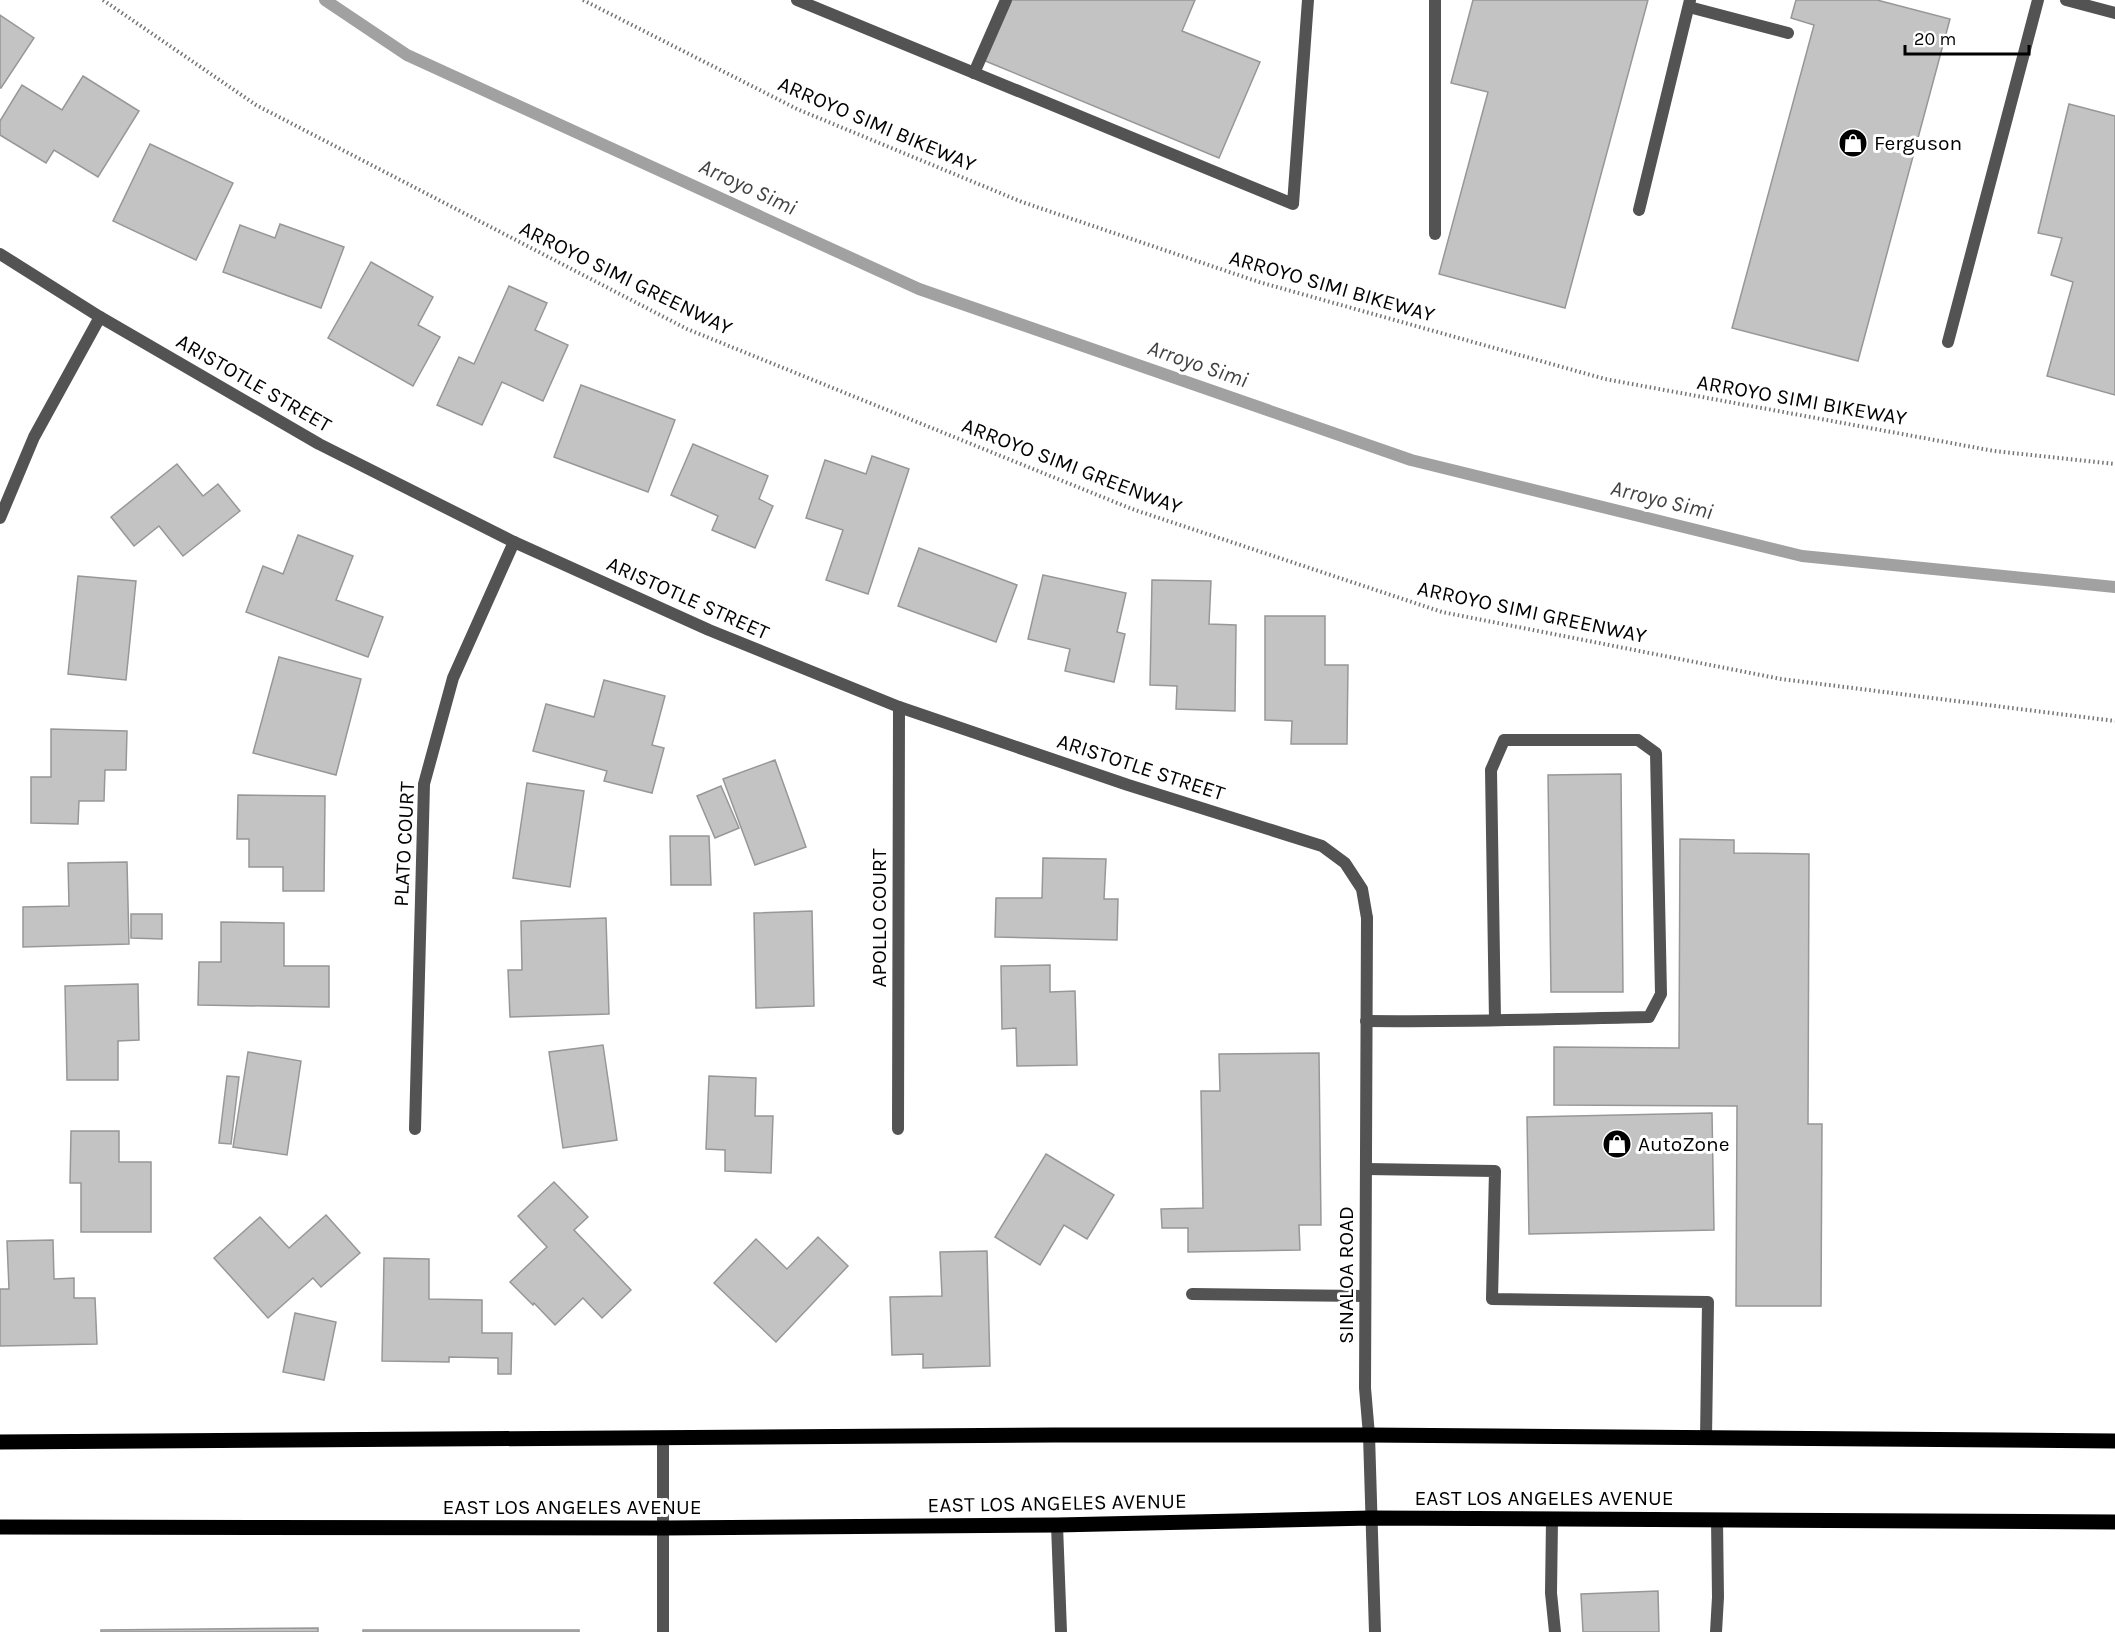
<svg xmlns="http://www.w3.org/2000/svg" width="2115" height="1632" font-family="Karla,sans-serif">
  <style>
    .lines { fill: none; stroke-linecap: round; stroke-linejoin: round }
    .stream { stroke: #a1a1a1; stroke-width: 12 }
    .building { fill: #c3c3c3; stroke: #979797; stroke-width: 1.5 }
    .path { stroke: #757575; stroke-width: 4; stroke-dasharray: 1.5 3; stroke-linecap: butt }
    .service { stroke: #535353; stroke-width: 12 }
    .minor { stroke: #535353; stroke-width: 12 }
    .tertiary { stroke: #535353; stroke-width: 12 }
    .primary { stroke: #000; stroke-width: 15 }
    .labels { text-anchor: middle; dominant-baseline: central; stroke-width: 6; stroke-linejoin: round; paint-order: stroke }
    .street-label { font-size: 21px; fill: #000; stroke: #fff }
    .poi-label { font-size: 21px; fill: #000; stroke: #fff; text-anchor: start }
    .water-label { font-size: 22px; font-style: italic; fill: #424242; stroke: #fff }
  </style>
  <rect width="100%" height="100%" fill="#fff"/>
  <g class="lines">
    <polyline class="stream" points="325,0 407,55 919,289 1411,460 1802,556 2115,587"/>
  </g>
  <g class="building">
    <polygon points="1009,0 1195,0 1182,31 1260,62 1219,158 983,60"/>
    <polygon points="1473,0 1648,0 1565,308 1439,274 1488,92 1451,83"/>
    <polygon points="1796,0 1877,0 1950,19 1858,361 1732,328 1814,25 1791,18"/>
    <polygon points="0,15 34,38 1,88 0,88"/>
    <polygon points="83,76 139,111 98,177 54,150 46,163 0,135 0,121 22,85 62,110"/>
    <polygon points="2069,104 2115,116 2115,395 2047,376 2073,282 2051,275 2062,238 2038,233"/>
    <polygon points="150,144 233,183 196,260 113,221"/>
    <polygon points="280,224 344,247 321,308 223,272 240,225 275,238"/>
    <polygon points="371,262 433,297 418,325 440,337 413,386 328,338"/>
    <polygon points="509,286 547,303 535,330 568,345 543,401 502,382 482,425 437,405 459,357 474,364"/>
    <polygon points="581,385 675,420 648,492 554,457"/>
    <polygon points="693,444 768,476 759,499 773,506 755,548 712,530 718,516 671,495"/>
    <polygon points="872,456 909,469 868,594 826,580 843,530 806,518 825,460 866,474"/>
    <polygon points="177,464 203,496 218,484 240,511 183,556 159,526 134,546 111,517"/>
    <polygon points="298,535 353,556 336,600 383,617 368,657 246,612 263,566 283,574"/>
    <polygon points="919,548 1017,585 996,642 898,606"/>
    <polygon points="1043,575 1126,593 1117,632 1125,634 1114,682 1065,671 1070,649 1028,639"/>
    <polygon points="78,576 136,581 126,680 68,674"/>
    <polygon points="1152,580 1211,581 1209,624 1236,625 1235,711 1176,709 1177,686 1150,685"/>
    <polygon points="1265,616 1325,616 1325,665 1348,665 1347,744 1291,744 1292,721 1265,720"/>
    <polygon points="279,657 361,679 336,775 253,753"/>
    <polygon points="604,680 665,696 652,745 664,748 652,793 604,781 607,771 533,751 546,704 594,717"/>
    <polygon points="51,729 127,731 126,770 105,770 104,801 79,801 78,824 31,823 31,777 51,777"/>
    <polygon points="775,760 806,847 755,865 723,779"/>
    <polygon points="1621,774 1623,992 1551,992 1548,775"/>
    <polygon points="527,783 584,791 570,887 513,878"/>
    <polygon points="721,786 739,828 715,838 697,796"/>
    <polygon points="238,795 325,796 324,891 283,891 283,867 249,867 249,839 237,839"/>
    <polygon points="670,836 709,836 711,885 671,885"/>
    <polygon points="1680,839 1734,840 1734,853 1809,854 1808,1124 1822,1124 1821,1306 1736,1306 1737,1106 1554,1105 1554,1047 1679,1048"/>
    <polygon points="1043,858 1106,859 1104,899 1118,899 1117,940 995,937 996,898 1042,898"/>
    <polygon points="127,862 129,944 23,947 23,907 69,906 68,863"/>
    <polygon points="812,911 814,1006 756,1008 754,913"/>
    <polygon points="131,914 162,914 162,939 131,938"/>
    <polygon points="606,918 609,1014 510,1017 508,970 522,970 521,921"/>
    <polygon points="221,922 284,923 284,966 329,966 329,1007 198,1005 199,962 221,962"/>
    <polygon points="1050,965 1050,992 1075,991 1077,1065 1017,1066 1016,1028 1002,1029 1001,966"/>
    <polygon points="138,984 139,1040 118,1041 118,1080 67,1080 65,986"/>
    <polygon points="603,1045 617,1140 563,1148 549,1052"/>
    <polygon points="248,1052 301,1061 287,1155 233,1147"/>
    <polygon points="1319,1053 1321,1225 1299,1225 1300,1250 1188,1252 1188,1228 1162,1228 1161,1209 1203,1208 1201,1091 1220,1091 1219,1054"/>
    <polygon points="227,1076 239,1077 231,1144 219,1143"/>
    <polygon points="709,1076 756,1078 755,1116 773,1116 771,1173 725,1171 725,1150 706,1149"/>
    <polygon points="1712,1113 1714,1230 1529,1234 1527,1117"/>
    <polygon points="71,1131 119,1131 119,1162 151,1162 151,1232 81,1232 81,1183 70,1183"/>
    <polygon points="1046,1154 1114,1195 1087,1239 1064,1225 1040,1265 995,1237"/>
    <polygon points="554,1182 588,1217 574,1230 631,1290 602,1318 583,1298 555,1325 534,1303 533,1305 510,1282 547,1247 518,1216"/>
    <polygon points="326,1215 360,1253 321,1287 313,1278 268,1318 214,1258 260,1217 289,1248"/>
    <polygon points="818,1237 848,1266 776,1342 714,1283 756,1239 787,1269"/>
    <polygon points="53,1240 54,1279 74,1278 74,1298 95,1298 97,1344 0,1346 0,1289 9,1289 7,1241"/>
    <polygon points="987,1251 990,1366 923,1368 923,1354 892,1355 890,1297 942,1296 940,1252"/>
    <polygon points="384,1258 429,1259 429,1299 482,1300 482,1333 512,1333 511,1374 498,1374 498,1358 449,1357 449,1362 382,1361"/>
    <polygon points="295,1313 336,1322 324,1380 283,1372"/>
    <polygon points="1658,1591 1659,1632 1583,1632 1581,1594"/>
    <polygon points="318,1628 318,1632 101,1632 101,1630"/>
    <rect x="363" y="1630" width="216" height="2"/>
  </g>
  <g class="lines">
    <g class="path">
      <polyline points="103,0 256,105 687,329 1132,509 1442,612 1781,679 2115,721"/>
      <polyline points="583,0 797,109 1022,202 1259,282 1605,379 1994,451 2115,464"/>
    </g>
    <g class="service">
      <polyline points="797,0 1293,204 1308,0"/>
      <polyline points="1435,0 1435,234"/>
      <polyline points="2066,0 2115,13"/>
      <polyline points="1689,7 1788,33"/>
      <polyline points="974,73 1006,0"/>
      <polyline points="1639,210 1690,0"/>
      <polyline points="1948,342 2038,0"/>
      <path d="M1366 1021C1460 1022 1555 1019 1649 1017L1661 994 1656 753 1638 740H1504L1491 770 1495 1020"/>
      <polyline points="1366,1169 1495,1171 1492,1299 1708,1302 1706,1438"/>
      <polyline points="1192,1294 1365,1296"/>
      <polyline points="663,1439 663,1632"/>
      <polyline points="1552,1520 1551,1593 1555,1632"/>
      <polyline points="1057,1525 1061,1632"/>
      <polyline points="1716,1632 1718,1597 1717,1520"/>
    </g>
    <g class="minor">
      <polyline points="0,254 100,317 319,444 514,542 709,630 899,707 1128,785 1322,846 1345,863 1362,889 1367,918"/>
      <polyline points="0,518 34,437 100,317"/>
      <polyline points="415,1129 424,784 453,678 514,542"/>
      <polyline points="898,1129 899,707"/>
    </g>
    <polyline class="tertiary" points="1367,918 1365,1388 1369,1435 1375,1632"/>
    <g class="primary">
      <polyline points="0,1442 1054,1435 1369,1435 2115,1441"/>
      <polyline points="0,1527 663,1528 1057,1525 1371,1518 2115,1522"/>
    </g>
  </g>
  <defs>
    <g id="shop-disc" transform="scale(1.5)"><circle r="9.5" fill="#000" stroke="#fff"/><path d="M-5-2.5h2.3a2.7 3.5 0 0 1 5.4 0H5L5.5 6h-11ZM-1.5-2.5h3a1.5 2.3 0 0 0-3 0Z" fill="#fff"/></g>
  </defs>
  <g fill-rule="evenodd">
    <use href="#shop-disc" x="1853" y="143"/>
    <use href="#shop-disc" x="1617" y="1144"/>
  </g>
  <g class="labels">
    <g class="street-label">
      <text transform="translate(877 124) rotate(23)">ARROYO SIMI BIKEWAY</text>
      <text transform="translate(626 278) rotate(26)">ARROYO SIMI GREENWAY</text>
      <text transform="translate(1332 286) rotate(16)">ARROYO SIMI BIKEWAY</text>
      <text transform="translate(254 383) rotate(30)">ARISTOTLE STREET</text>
      <text transform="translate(1802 400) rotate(10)">ARROYO SIMI BIKEWAY</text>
      <text transform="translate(1072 466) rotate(21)">ARROYO SIMI GREENWAY</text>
      <text transform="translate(688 598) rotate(24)">ARISTOTLE STREET</text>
      <text transform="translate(1532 612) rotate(12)">ARROYO SIMI GREENWAY</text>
      <text transform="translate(1141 767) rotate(18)">ARISTOTLE STREET</text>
      <text transform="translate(404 844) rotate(-87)">PLATO COURT</text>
      <text transform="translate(879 918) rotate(-90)">APOLLO COURT</text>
      <text transform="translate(1346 1275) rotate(-90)">SINALOA ROAD</text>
      <text x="1544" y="1498">EAST LOS ANGELES AVENUE</text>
      <text transform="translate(1057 1503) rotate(-1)">EAST LOS ANGELES AVENUE</text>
      <text x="572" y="1507">EAST LOS ANGELES AVENUE</text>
    </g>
    <g class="poi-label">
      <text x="1874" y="143">Ferguson</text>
      <text x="1638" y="1144">AutoZone</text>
    </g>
    <g class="water-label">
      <text transform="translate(748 187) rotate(25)">Arroyo Simi</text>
      <text transform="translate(1198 364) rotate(19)">Arroyo Simi</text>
      <text transform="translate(1662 500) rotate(14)">Arroyo Simi</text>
    </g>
  </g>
  <path d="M1905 45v9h124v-9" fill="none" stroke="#000000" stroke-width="3"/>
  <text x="1914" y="45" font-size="18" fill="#000000" stroke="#ffffff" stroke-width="4.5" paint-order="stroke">20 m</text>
</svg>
